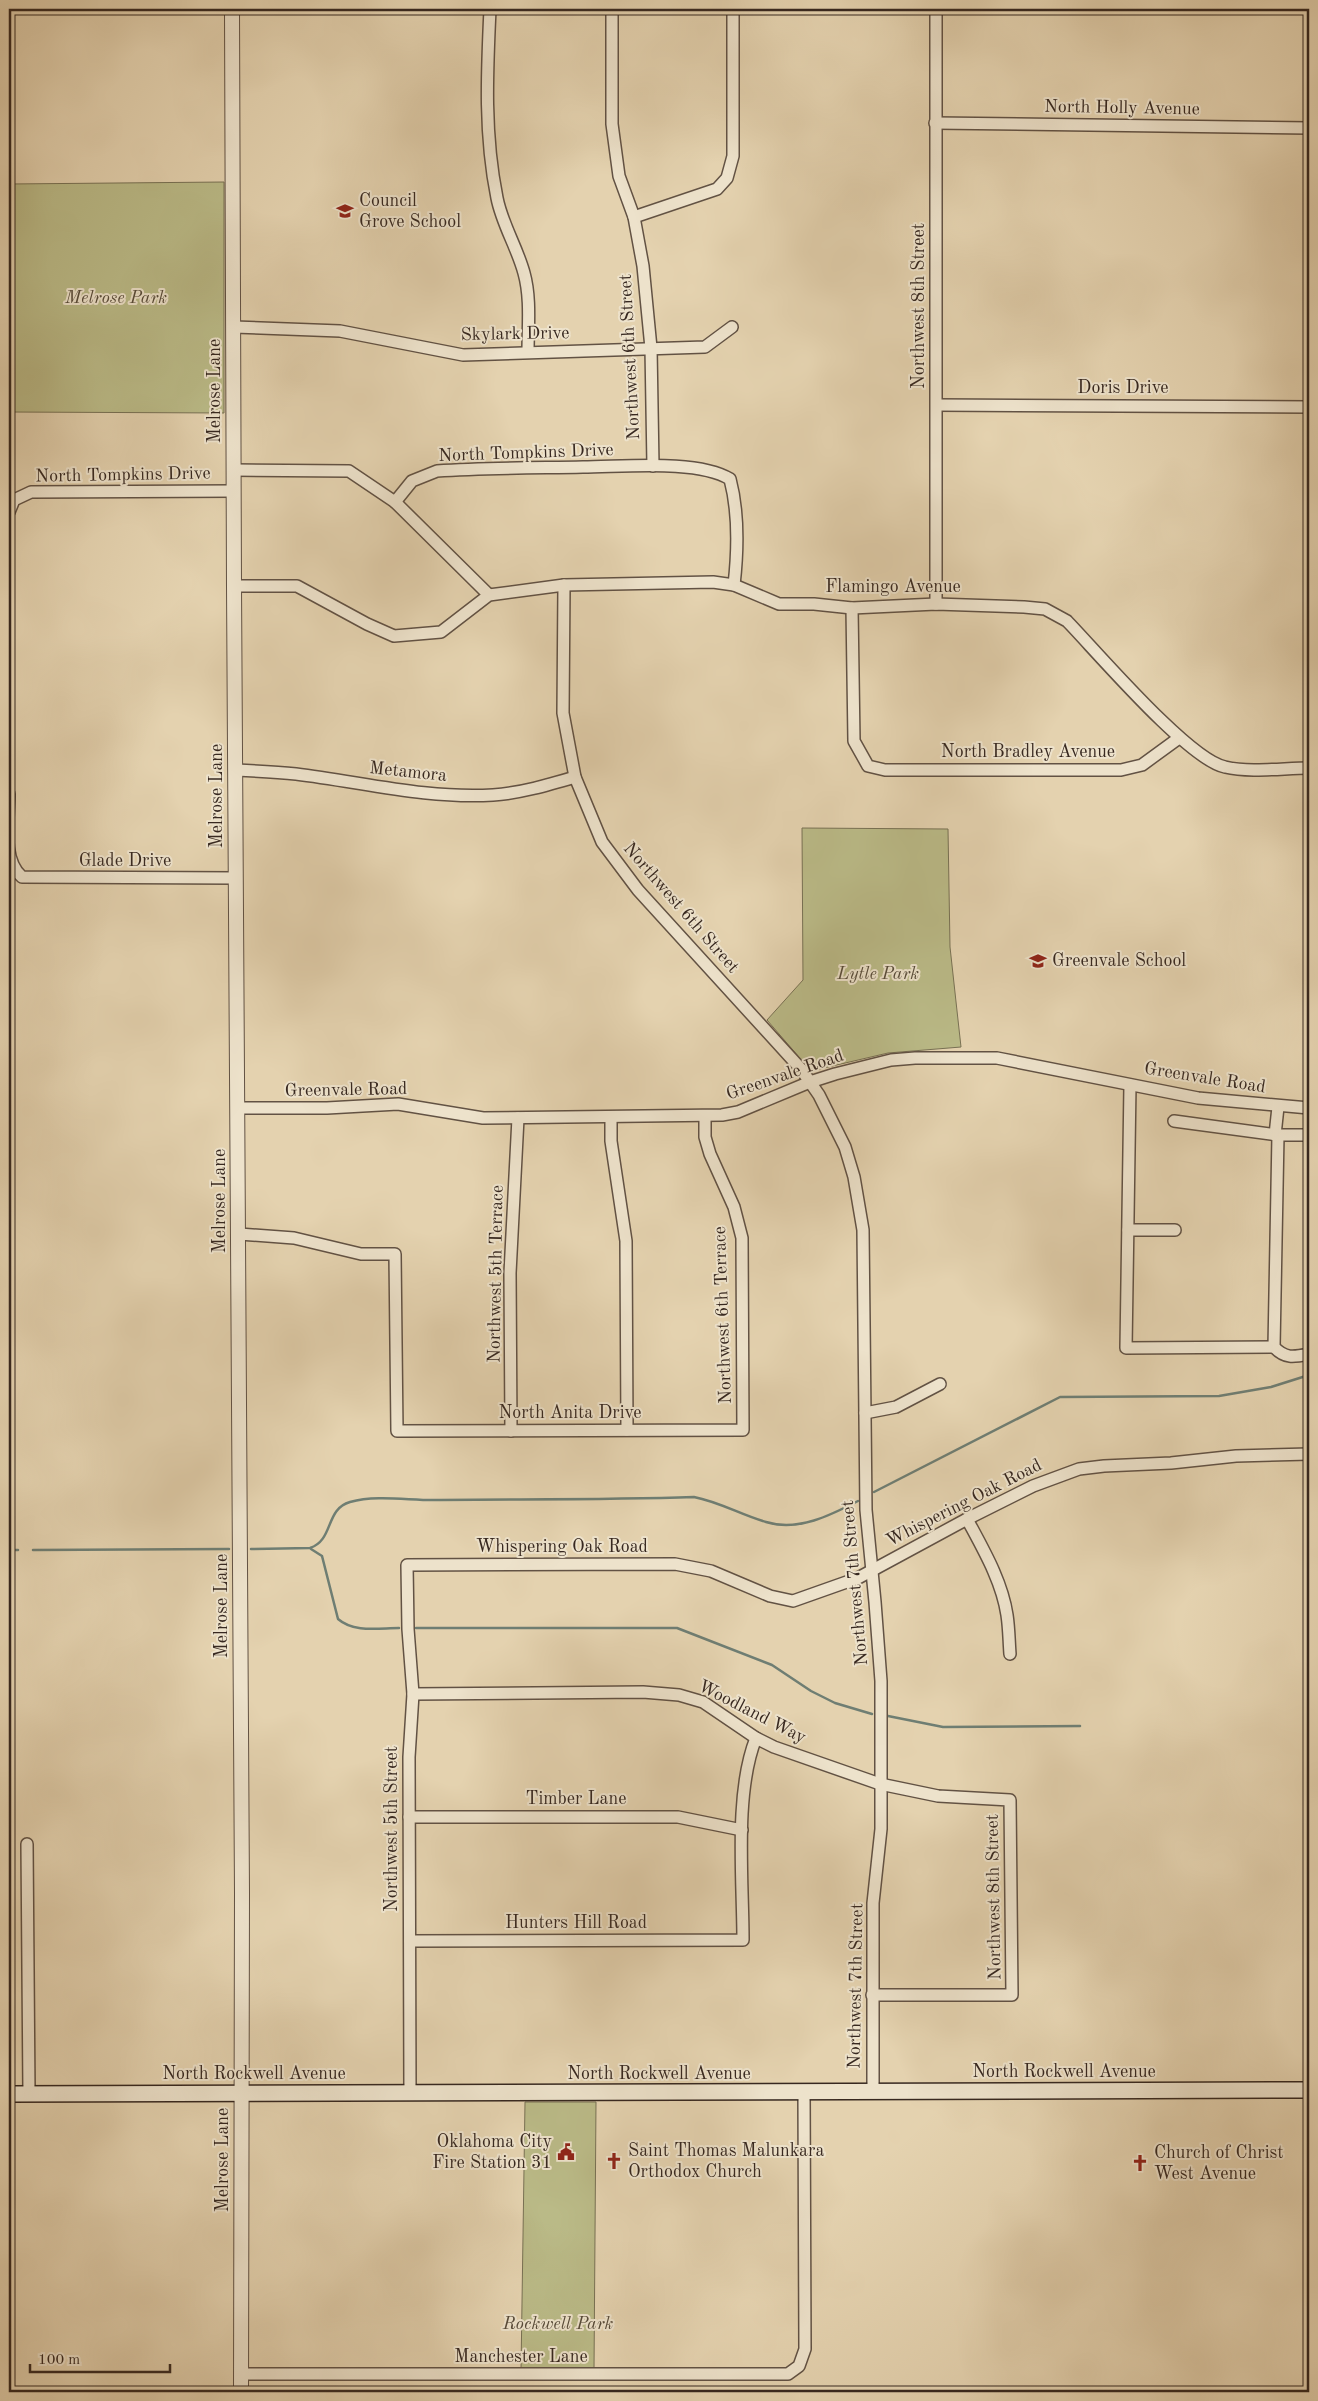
<svg xmlns="http://www.w3.org/2000/svg" width="1318" height="2401" font-family="'Old Standard TT',serif">
  <style>
    .green { fill: #baba87; stroke: #787154 }
    .lines { fill: none; stroke-linecap: round; stroke-linejoin: round }
    .stream { stroke: #6f7e73; stroke-width: 2.5 }
    .minor-casing { stroke: #625244; stroke-width: 14 }
    .tertiary-casing { stroke: #625244; stroke-width: 16 }
    .secondary-casing { stroke: #372820; stroke-width: 18 }
    .minor { stroke: #ede2cb; stroke-width: 11 }
    .tertiary { stroke: #ede2cb; stroke-width: 14 }
    .secondary { stroke: #ede2cb; stroke-width: 15 }
    .labels { text-anchor: middle; dominant-baseline: central; stroke-width: 4; stroke-linejoin: round; paint-order: stroke }
    .street-label { font-size: 18px; fill: #372820; stroke: #ede2cb }
    .poi-label { font-size: 18px; fill: #372820; stroke: #ede2cb; text-anchor: start }
    .park-label { font-size: 18px; font-style: italic; fill: #584c3a; stroke: #ede2cb }
  </style>
  <rect width="100%" height="100%" fill="#e4d2af"/>
  <filter id="stains"><feTurbulence type="fractalNoise" baseFrequency=".004" numOctaves="4"/><feColorMatrix values="0 0 0 0 .2 0 0 0 0 .09 0 0 0 0 .02 0 0 0 .5 -.17"/></filter>
  <radialGradient id="worn" r=".72"><stop offset=".6" stop-color="#630" stop-opacity="0"/><stop offset="1" stop-color="#630" stop-opacity=".3"/></radialGradient>
  <g class="green">
    <polygon points="224,182 224,413 9,412 9,184"/>
    <polygon points="802,828 948,829 950,947 961,1047 888,1053 811,1071 767,1020 803,980"/>
    <polygon points="525,2102 596,2102 594,2370 521,2370"/>
  </g>
  <g class="lines">
    <g class="stream">
      <polyline points="874,1492 1060,1397 1219,1396 1271,1387 1309,1375"/>
      <path d="M251 1549 310 1548C334 1540 325 1509 350 1502 376 1495 406 1500 433 1500 520 1499 607 1500 694 1497 720 1502 741 1515 766 1522 798 1532 831 1515 858 1501"/>
      <path d="M311 1549 322 1556 338 1619C354 1633 379 1628 399 1628"/>
      <polyline points="9,1550 18,1550"/>
      <polyline points="33,1550 229,1549"/>
      <polyline points="416,1628 677,1628 772,1665 811,1691 835,1703 872,1714"/>
      <polyline points="888,1716 943,1727 1080,1726"/>
    </g>
    <g class="minor-casing">
      <g id="minor">
        <path d="M490 9C487 73 484 134 497 198 502 224 517 247 524 273 531 298 528 326 528 352"/>
        <polyline points="612,9 612,124 619,176 634,217 643,266 651,348 653,466"/>
        <polyline points="935,123 1309,128"/>
        <polyline points="634,217 717,189 727,178 733,156 733,9"/>
        <polyline points="234,327 340,331 463,355 705,347 732,327"/>
        <polyline points="937,405 1309,407"/>
        <polyline points="234,470 349,471 395,502 489,595"/>
        <path d="M395 502 412 481 437 471C485 468 534 468 583 467 622 467 698 459 730 479 739 513 738 550 734 585"/>
        <polyline points="9,512 14,500 31,492 234,491"/>
        <polyline points="564,585 563,713 575,777 602,842 638,890 801,1069 819,1095 845,1147 854,1177 863,1230 866,1510 875,1602 881,1681 881,1829 873,1903 873,2092"/>
        <path d="M234 586H297L367 624 394 636 441 632 489 595 564 585 713 582 734 585 779 604H814L852 608 936 604 1024 607 1045 609 1067 621C1097 652 1189 760 1225 767 1250 773 1284 768 1309 768"/>
        <polyline points="936,604 936,9"/>
        <polyline points="852,608 854,741 868,766 885,770 1121,770 1142,765 1179,738"/>
        <path d="M236 770C256 771 276 772 296 774 362 782 426 799 493 795 521 793 548 785 575 777"/>
        <path d="M9 794C9 819 1 859 22 877L236 878"/>
        <polyline points="1130,1085 1126,1348 1274,1347"/>
        <polyline points="238,1108 327,1108 398,1104 483,1118 722,1115 738,1112 810,1082 835,1074 891,1060 915,1058 997,1058 1198,1098 1309,1108"/>
        <polyline points="611,1117 611,1141 626,1241 627,1430"/>
        <polyline points="1174,1121 1278,1135"/>
        <polyline points="1275,1135 1278,1107"/>
        <path d="M1309 1135H1278L1274 1347C1285 1359 1294 1357 1309 1354"/>
        <polyline points="1128,1230 1175,1230"/>
        <polyline points="239,1234 294,1238 361,1254 395,1254 397,1431 743,1430 742,1238 734,1207 710,1154 705,1137 705,1116"/>
        <polyline points="865,1413 896,1407 940,1384"/>
        <polyline points="511,1431 510,1273 518,1118"/>
        <path d="M967 1519C983 1549 1002 1581 1007 1615 1009 1628 1009 1641 1010 1654"/>
        <polyline points="413,1694 643,1692 679,1695 703,1702 756,1738 774,1747 880,1784 938,1796 1010,1800 1012,1995 872,1995"/>
        <polyline points="409,1817 678,1817 742,1830"/>
        <polyline points="27,1844 29,2094"/>
        <path d="M410 1941 743 1940C743 1879 734 1793 756 1738"/>
        <polyline points="410,2093 409,1757 413,1694 408,1629 407,1565 675,1564 711,1571 770,1596 793,1601 858,1578 967,1519 1033,1486 1079,1469 1104,1466 1171,1463 1236,1456 1309,1454"/>
        <polyline points="241,2374 788,2374 799,2366 805,2349 804,2092"/>
      </g>
    </g>
    <g class="tertiary-casing">
      <polyline id="tertiary" points="232,9 234,586 242,1893 241,2392"/>
    </g>
    <g class="secondary-casing">
      <polyline id="secondary" points="9,2094 1309,2090"/>
    </g>
    <use href="#minor" class="minor"/>
    <use href="#tertiary" class="tertiary"/>
    <use href="#secondary" class="secondary"/>
  </g>
  <defs>
    <g id="school-bare" transform="scale(1.35)"><path d="M0-5L7-2L0 1L-7-2ZM-4 1L0 2.5L4 1V4Q0 6-4 4Z" fill="#8f2418" stroke="#ede2cb" stroke-width="2.5" paint-order="stroke"/></g>
    <g id="civic-bare" transform="scale(1.35)"><path d="M-.6-6.5H3V-4.5H.6V-3L4-1V1h2V6H-6V1h2V-1L-.6-3ZM-1.2 2.5V6h2.4V2.5Z" fill="#8f2418" stroke="#ede2cb" stroke-width="2.5" paint-order="stroke"/></g>
    <g id="church-bare" transform="scale(1.35)"><path d="M-1.2-6h2.4v3.5h3.3v2.4h-3.3V6h-2.4V-.1h-3.3v-2.4h3.3Z" fill="#8f2418" stroke="#ede2cb" stroke-width="2.5" paint-order="stroke"/></g>
  </defs>
  <g fill-rule="evenodd">
    <use href="#school-bare" x="345" y="211"/>
    <use href="#school-bare" x="1038" y="961"/>
    <use href="#civic-bare" x="566" y="2152"/>
    <use href="#church-bare" x="614" y="2161"/>
    <use href="#church-bare" x="1140" y="2163"/>
  </g>
  <g class="labels">
    <g class="street-label">
      <text transform="translate(1122 108) rotate(1)">North Holly Avenue</text>
      <text transform="translate(919 306) rotate(-90)">Northwest 8th Street</text>
      <text transform="translate(515 334) rotate(-1)">Skylark Drive</text>
      <text transform="translate(630 357) rotate(-93)">Northwest 6th Street</text>
      <text x="1123" y="388">Doris Drive</text>
      <text transform="translate(215 391) rotate(-90)">Melrose Lane</text>
      <text transform="translate(526 453) rotate(-2)">North Tompkins Drive</text>
      <text transform="translate(123 475) rotate(-1)">North Tompkins Drive</text>
      <text x="893" y="587">Flamingo Avenue</text>
      <text x="1028" y="752">North Bradley Avenue</text>
      <text transform="translate(408 772) rotate(6)">Metamora</text>
      <text transform="translate(217 796) rotate(-90)">Melrose Lane</text>
      <text x="125" y="861">Glade Drive</text>
      <text transform="translate(681 908) rotate(49)">Northwest 6th Street</text>
      <text transform="translate(785 1075) rotate(-19)">Greenvale Road</text>
      <text transform="translate(1205 1078) rotate(9)">Greenvale Road</text>
      <text transform="translate(346 1090) rotate(-1)">Greenvale Road</text>
      <text transform="translate(220 1201) rotate(-90)">Melrose Lane</text>
      <text transform="translate(496 1274) rotate(-89)">Northwest 5th Terrace</text>
      <text transform="translate(723 1315) rotate(-92)">Northwest 6th Terrace</text>
      <text x="570" y="1413">North Anita Drive</text>
      <text transform="translate(964 1503) rotate(-27)">Whispering Oak Road</text>
      <text x="562" y="1547">Whispering Oak Road</text>
      <text transform="translate(855 1583) rotate(-95)">Northwest 7th Street</text>
      <text transform="translate(222 1606) rotate(-90)">Melrose Lane</text>
      <text transform="translate(752 1712) rotate(27)">Woodland Way</text>
      <text x="576" y="1799">Timber Lane</text>
      <text transform="translate(392 1829) rotate(-90)">Northwest 5th Street</text>
      <text transform="translate(994 1897) rotate(-91)">Northwest 8th Street</text>
      <text x="576" y="1923">Hunters Hill Road</text>
      <text transform="translate(856 1986) rotate(-89)">Northwest 7th Street</text>
      <text x="1064" y="2072">North Rockwell Avenue</text>
      <text x="254" y="2074">North Rockwell Avenue</text>
      <text x="659" y="2074">North Rockwell Avenue</text>
      <text transform="translate(223 2160) rotate(-90)">Melrose Lane</text>
      <text x="521" y="2357">Manchester Lane</text>
    </g>
    <g class="poi-label">
      <text x="359" y="201">Council<tspan x="359" dy="21">Grove School</tspan></text>
      <text x="1052" y="961">Greenvale School</text>
      <text x="552" y="2142" text-anchor="end">Oklahoma City<tspan x="552" dy="21">Fire Station 31</tspan></text>
      <text x="628" y="2151">Saint Thomas Malunkara<tspan x="628" dy="21">Orthodox Church</tspan></text>
      <text x="1154" y="2153">Church of Christ<tspan x="1154" dy="21">West Avenue</tspan></text>
    </g>
    <g class="park-label">
      <text x="116" y="298">Melrose Park</text>
      <text x="878" y="974">Lytle Park</text>
      <text x="558" y="2324">Rockwell Park</text>
    </g>
  </g>
  <rect width="1318" height="2401" fill="none" stroke="#e4d2af" stroke-width="30"/>
  <rect x="10" y="10" width="1298" height="2381" fill="none" stroke="#372820" stroke-width="2.5"/>
  <rect x="15" y="15" width="1288" height="2371" fill="none" stroke="#372820"/>
  <path d="M30 2364v8h140v-8" fill="none" stroke="#372820" stroke-width="2.5"/>
  <text x="38" y="2364" font-size="15" fill="#372820" stroke="#ede2cb" stroke-width="4" paint-order="stroke">100 m</text>
  <rect width="100%" height="100%" filter="url(#stains)"/>
  <rect width="100%" height="100%" fill="url(#worn)"/>
</svg>
